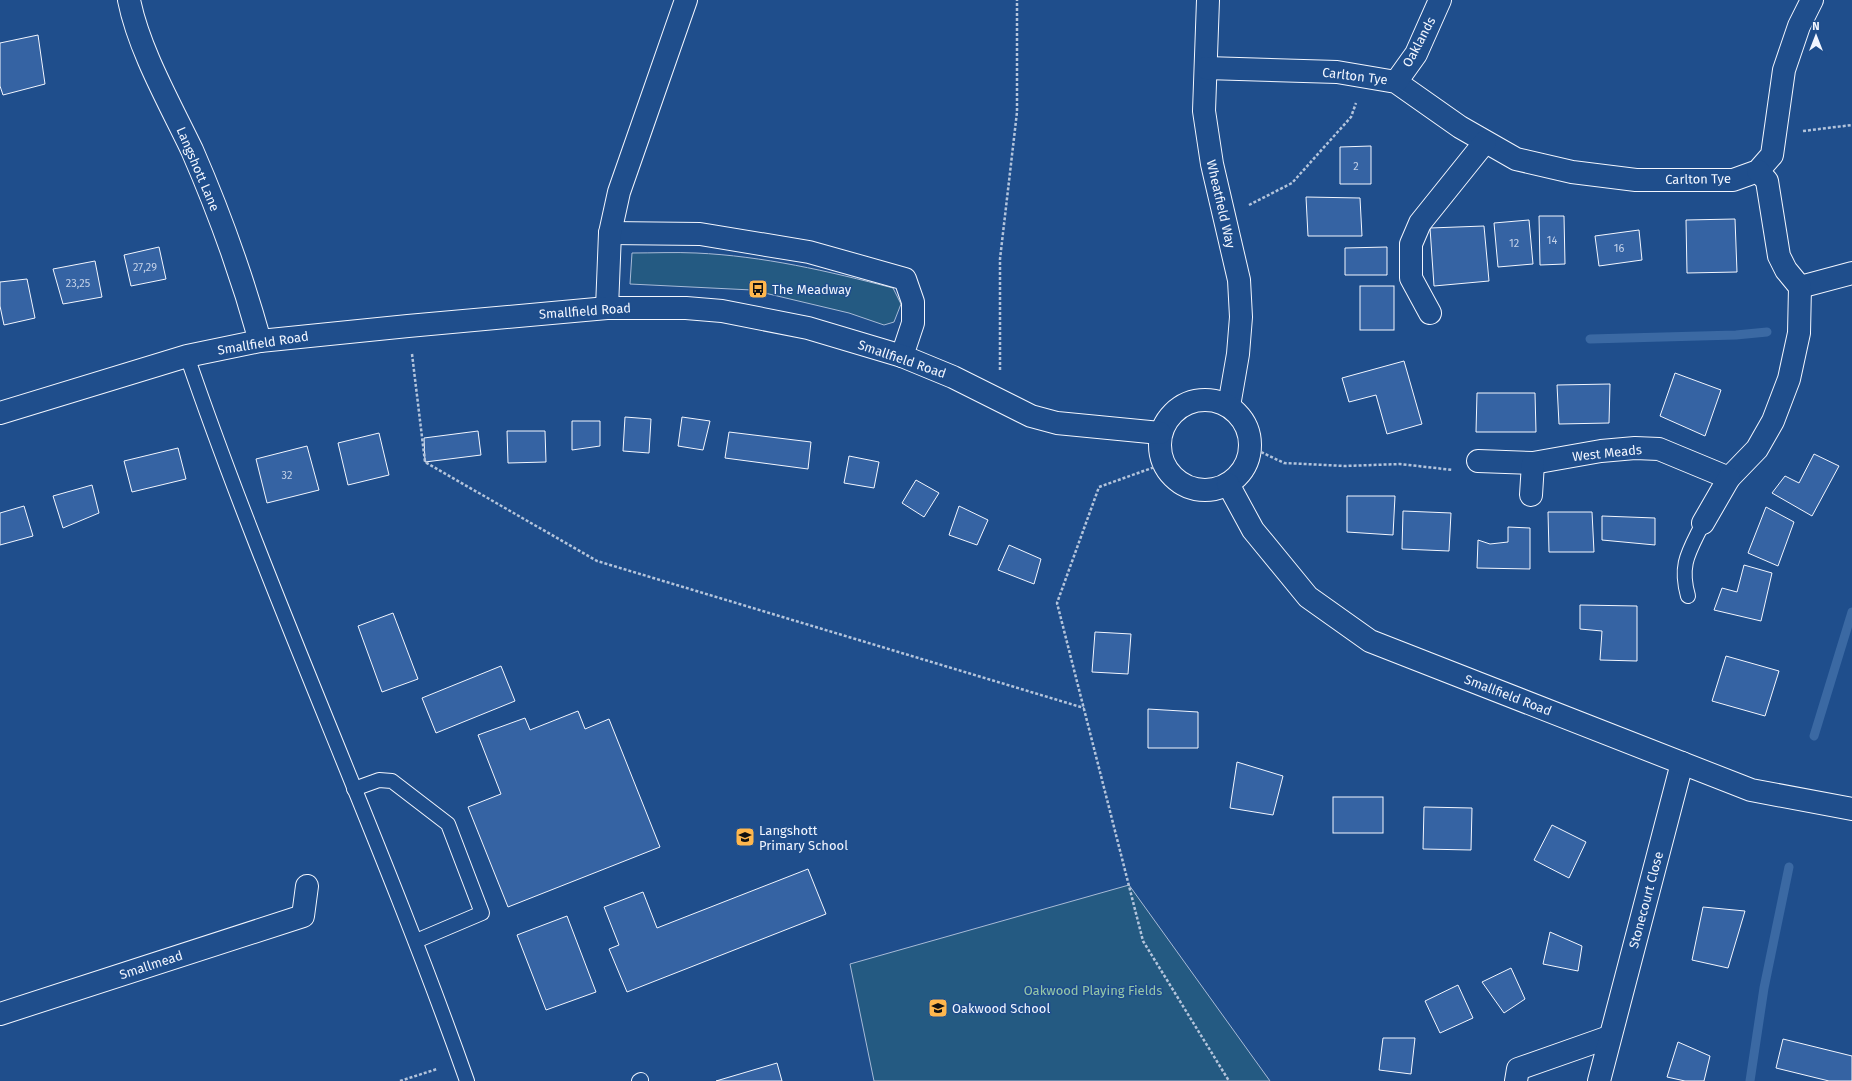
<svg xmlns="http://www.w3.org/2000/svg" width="1852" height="1081" font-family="'Fira Sans',sans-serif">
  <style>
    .green { fill: #245a82; stroke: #a8bbd7 }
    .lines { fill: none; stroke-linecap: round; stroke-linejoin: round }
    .stream { stroke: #3b69a3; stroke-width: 9 }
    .building { fill: #3563a3; stroke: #f2f6ff }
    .service-casing { stroke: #f2f6ff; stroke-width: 16 }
    .minor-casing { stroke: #f2f6ff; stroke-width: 24 }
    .tertiary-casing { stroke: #f2f6ff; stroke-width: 24 }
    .path { stroke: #b3c4dc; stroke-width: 2.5; stroke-dasharray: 3 2; stroke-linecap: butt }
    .service { stroke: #1f4e8c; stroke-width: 14 }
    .minor { stroke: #1f4e8c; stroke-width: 22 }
    .tertiary { stroke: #1f4e8c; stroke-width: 22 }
    .labels { text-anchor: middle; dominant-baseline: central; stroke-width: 3; stroke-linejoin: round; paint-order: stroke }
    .number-label { font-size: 11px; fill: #c3d1e8 }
    .street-label { font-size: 13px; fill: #f2f6ff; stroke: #1f4e8c }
    .poi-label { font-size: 13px; fill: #f2f6ff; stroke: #1f4e8c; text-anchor: start }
    .park-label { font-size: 13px; fill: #97c8a6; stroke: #1f4e8c }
  </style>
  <rect width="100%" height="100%" fill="#1f4e8c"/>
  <g class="green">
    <path d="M632 253C653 253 675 252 696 253 763 256 828 271 893 288L901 304 894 322 884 325 849 313 752 290 630 284Z"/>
    <polygon points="1129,885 1270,1081 874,1081 850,964"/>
  </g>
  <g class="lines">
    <g class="stream">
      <polyline points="1590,339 1736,335 1767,332"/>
      <polyline points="1814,736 1852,612"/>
      <polyline points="1750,1081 1764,988 1789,867"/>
    </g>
  </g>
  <g class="building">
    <polygon points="38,35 45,84 3,95 0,86 0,43"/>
    <polygon points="1371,146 1371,184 1340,184 1340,147"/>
    <polygon points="1306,197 1360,198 1362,236 1308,236"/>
    <polygon points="1539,216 1564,216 1565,264 1540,265"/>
    <polygon points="1735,219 1737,272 1687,273 1686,220"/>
    <polygon points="1529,220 1533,264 1498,267 1494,223"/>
    <polygon points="1484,226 1489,281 1434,286 1430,228"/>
    <polygon points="1639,230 1642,260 1599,266 1595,236"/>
    <polygon points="159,247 166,279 131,286 124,255"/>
    <polygon points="1387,247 1387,275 1345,275 1345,248"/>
    <polygon points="95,261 102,297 63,304 53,269"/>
    <polygon points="27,279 35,318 4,325 0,306 0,282"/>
    <rect x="1360" y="286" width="34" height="44"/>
    <polygon points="1404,361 1422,424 1387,434 1376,395 1349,402 1342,378"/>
    <polygon points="1675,373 1721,390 1705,436 1660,416"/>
    <polygon points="1610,384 1609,423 1559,424 1557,385"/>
    <polygon points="1477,393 1535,393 1536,432 1476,432"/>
    <polygon points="625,417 651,419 649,453 623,451"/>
    <polygon points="682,417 710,421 703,450 678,446"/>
    <polygon points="572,421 600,421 600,446 572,450"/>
    <polygon points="478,431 481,455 425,462 424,438"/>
    <polygon points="507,431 545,431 546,462 508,463"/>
    <polygon points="729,432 811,442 808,469 725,458"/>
    <polygon points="379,433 389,475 348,485 338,443"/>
    <polygon points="307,446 319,490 267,503 256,459"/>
    <polygon points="178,448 186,479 132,492 124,461"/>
    <polygon points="1814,454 1839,466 1812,516 1772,493 1785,476 1799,483"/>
    <polygon points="849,456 879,462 874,488 844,483"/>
    <polygon points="916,480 939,493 924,517 902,503"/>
    <polygon points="92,485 99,513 63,528 53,496"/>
    <polygon points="1347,496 1395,496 1393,535 1347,532"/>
    <polygon points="24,506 33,536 0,545 0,513"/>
    <polygon points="959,506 988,520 977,545 949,535"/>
    <polygon points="1766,507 1794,522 1778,566 1748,553"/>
    <polygon points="1403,511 1451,513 1449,551 1402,549"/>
    <polygon points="1548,512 1592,512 1594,552 1549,552"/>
    <polygon points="1602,516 1655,518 1655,545 1602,540"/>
    <polygon points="1508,527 1530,528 1530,569 1477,568 1478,540 1490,544 1508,542"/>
    <polygon points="1009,545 1041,559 1034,584 998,570"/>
    <polygon points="1744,565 1772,573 1761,621 1714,610 1722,588 1737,592"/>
    <polygon points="1580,605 1637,606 1637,661 1600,660 1602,631 1580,629"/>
    <polygon points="393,613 418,679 382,692 358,626"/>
    <polygon points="1095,632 1131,634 1128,674 1092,672"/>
    <polygon points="1726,656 1779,671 1765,716 1712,701"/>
    <polygon points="501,666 515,701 436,733 422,698"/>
    <polygon points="1148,709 1198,712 1198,748 1148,748"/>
    <polygon points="578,711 585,729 609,719 660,847 508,907 468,807 501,794 478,735 525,718 530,730"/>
    <polygon points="1237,762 1283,776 1273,815 1230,808"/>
    <rect x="1333" y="797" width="50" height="36"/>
    <polygon points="1424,807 1472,808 1471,850 1423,849"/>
    <polygon points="1552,825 1586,842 1569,878 1534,860"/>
    <polygon points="808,869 826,914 627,992 609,949 619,945 604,907 643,892 657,928"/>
    <polygon points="1703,907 1745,911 1728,968 1692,960"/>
    <polygon points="567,916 596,992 546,1010 517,935"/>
    <polygon points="1550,932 1582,946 1578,971 1543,964"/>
    <polygon points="1511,968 1525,999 1504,1013 1482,982"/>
    <polygon points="1458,985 1473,1018 1440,1033 1425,1001"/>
    <polygon points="1383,1038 1415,1038 1411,1074 1379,1070"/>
    <polygon points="1783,1039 1852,1056 1852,1081 1829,1081 1776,1068"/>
    <polygon points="1678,1042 1710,1056 1704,1081 1685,1081 1667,1077"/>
    <polygon points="777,1063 782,1081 716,1081"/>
  </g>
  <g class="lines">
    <g class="service-casing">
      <g id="service">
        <path d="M187 356C271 601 381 837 467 1081"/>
        <path d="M1688 596C1679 564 1689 552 1703 523"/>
        <polyline points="354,789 379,780 392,781 448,824 482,913 416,941"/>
        <polyline points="639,1081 641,1080"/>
      </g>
    </g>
    <g class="minor-casing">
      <g id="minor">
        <path d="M129 0C139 50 170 104 192 150 219 212 242 276 260 341"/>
        <polyline points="1208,0 1204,111 1212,164 1239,280 1241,317 1238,354 1229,406"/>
        <polyline points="1206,68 1337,72 1396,82 1460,127 1516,159 1572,172 1636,180 1733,180 1758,171 1772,155 1784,70 1799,26 1812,0"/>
        <polyline points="1396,82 1416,54 1440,0"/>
        <polyline points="610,233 700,234 809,252 905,279 913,302 913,323 902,356"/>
        <polyline points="1800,287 1852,273"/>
        <polyline points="607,308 610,233 619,192 686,0"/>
        <polyline points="1430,313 1411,278 1411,244 1420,223 1485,142"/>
        <circle cx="1205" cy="445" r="45"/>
        <polyline points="1478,461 1533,463 1601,451 1635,448 1659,449 1729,478 1757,449 1773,421 1789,379 1799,333 1800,287 1786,270 1779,256 1767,181 1758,171"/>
        <polyline points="1531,495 1533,463"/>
        <polyline points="1703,523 1729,478"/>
        <polyline points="0,1014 303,916 307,886"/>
        <polyline points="1516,1081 1518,1069 1609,1037"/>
        <polyline points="1599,1081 1682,763"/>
      </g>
    </g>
    <g class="tertiary-casing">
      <g id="tertiary">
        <polyline points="0,413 187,356 260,341 408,326 607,308 686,308 722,311 808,328 902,356 953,377 1031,416 1057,423 1160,433"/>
        <polyline points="1228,484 1253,530 1308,597 1370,641 1751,790 1852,809"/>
      </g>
    </g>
    <g class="path">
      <polyline points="1803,131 1852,125"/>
      <polyline points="1249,205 1292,183 1351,117 1356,103"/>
      <polyline points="412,354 425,462 597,561 1084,708"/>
      <polyline points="1000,370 1000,259 1017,112 1017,0"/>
      <polyline points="1250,442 1261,452 1284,463 1345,466 1400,464 1453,470"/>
      <polyline points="1163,464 1099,487 1057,603 1143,941 1229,1081"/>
      <polyline points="400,1081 437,1069"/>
    </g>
    <use href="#service" class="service"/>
    <use href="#minor" class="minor"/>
    <use href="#tertiary" class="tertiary"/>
  </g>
  <defs>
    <g id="bus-square" transform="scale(1)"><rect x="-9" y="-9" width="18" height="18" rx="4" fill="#ffb74d" stroke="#1f4e8c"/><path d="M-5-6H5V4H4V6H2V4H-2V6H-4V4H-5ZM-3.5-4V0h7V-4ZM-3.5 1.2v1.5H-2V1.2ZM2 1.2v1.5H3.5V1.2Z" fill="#111"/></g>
    <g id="school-square" transform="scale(1)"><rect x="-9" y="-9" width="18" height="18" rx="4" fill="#ffb74d" stroke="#1f4e8c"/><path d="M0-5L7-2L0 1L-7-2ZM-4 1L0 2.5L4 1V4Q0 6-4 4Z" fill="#111"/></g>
  </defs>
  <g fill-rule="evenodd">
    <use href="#bus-square" x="758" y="289"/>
    <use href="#school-square" x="745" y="837"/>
    <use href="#school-square" x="938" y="1008"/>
  </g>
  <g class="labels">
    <g class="number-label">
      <text x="1356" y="166">2</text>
      <text x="1552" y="240">14</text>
      <text x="1514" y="243">12</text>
      <text x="1619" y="248">16</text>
      <text x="145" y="267">27,29</text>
      <text x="78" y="283">23,25</text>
      <text x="287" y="475">32</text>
    </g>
    <g class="street-label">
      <text transform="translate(1419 42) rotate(-62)">Oaklands</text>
      <text transform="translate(1355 76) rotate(7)">Carlton Tye</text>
      <text transform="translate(198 169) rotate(67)">Langshott Lane</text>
      <text transform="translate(1698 179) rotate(-1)">Carlton Tye</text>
      <text transform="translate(1221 204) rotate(77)">Wheatfield Way</text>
      <text transform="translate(585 311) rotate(-4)">Smallfield Road</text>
      <text transform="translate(263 343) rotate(-9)">Smallfield Road</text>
      <text transform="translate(902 359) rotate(19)">Smallfield Road</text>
      <text transform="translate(1607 453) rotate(-6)">West Meads</text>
      <text transform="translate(1508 695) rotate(21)">Smallfield Road</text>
      <text transform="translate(1646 900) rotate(-75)">Stonecourt Close</text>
      <text transform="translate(151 965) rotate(-18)">Smallmead</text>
    </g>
    <g class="poi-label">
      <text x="772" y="289">The Meadway</text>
      <text x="759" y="830">Langshott<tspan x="759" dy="15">Primary School</tspan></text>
      <text x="952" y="1008">Oakwood School</text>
    </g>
    <g class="park-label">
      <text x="1093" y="990">Oakwood Playing Fields</text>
    </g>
  </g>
  <g transform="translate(1816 36)" stroke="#1f4e8c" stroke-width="3" paint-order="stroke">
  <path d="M0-3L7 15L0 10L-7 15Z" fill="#f2f6ff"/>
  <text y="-6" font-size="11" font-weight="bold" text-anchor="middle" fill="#f2f6ff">N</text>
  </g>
</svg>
